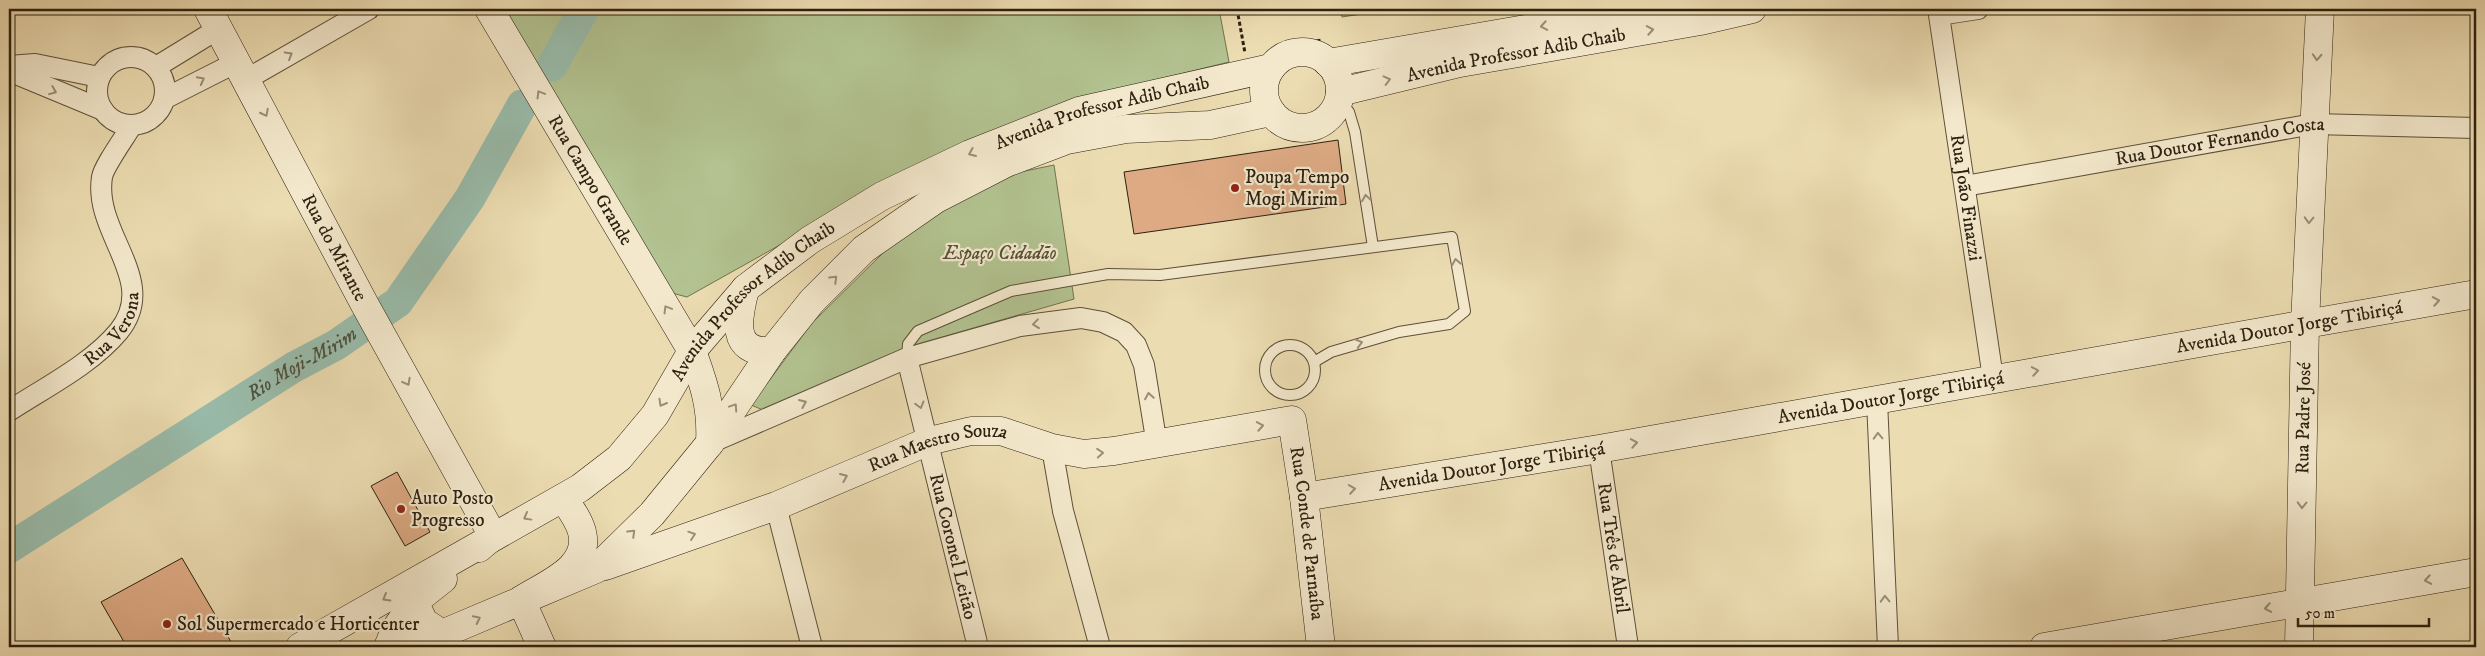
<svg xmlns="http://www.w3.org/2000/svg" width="2485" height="656" font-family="'IM FELL DW Pica',serif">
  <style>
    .green { fill: #b2c290; stroke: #707250 }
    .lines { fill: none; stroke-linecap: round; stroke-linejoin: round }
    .river { stroke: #99bcab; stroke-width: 31 }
    .building { fill: #ddaa84; stroke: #2d2111 }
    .lane-casing { stroke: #5d5039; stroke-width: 12 }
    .street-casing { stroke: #5d5039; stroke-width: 22 }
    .secondary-casing { stroke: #2d2111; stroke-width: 29 }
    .path { stroke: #2d2111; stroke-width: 3; stroke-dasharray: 4 2.5; stroke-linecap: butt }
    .lane { stroke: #f3e8cc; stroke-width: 10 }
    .street { stroke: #f3e8cc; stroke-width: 20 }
    .secondary { stroke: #f3e8cc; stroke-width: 28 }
    .oneway { stroke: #9a8e78 }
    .poi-dot { fill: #8f2418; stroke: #f3e8cc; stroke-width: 2 }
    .labels { text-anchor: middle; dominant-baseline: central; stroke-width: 4.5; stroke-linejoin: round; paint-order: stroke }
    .street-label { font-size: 19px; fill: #2d2111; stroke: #f3e8cc }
    .poi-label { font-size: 19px; fill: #2d2111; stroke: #f3e8cc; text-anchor: start }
    .park-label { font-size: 19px; font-style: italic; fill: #555137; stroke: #f3e8cc }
    .water-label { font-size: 20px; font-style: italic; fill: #4d503f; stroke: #f3e8cc }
  </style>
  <rect width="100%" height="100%" fill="#ecdcb1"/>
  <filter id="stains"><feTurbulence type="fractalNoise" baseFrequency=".004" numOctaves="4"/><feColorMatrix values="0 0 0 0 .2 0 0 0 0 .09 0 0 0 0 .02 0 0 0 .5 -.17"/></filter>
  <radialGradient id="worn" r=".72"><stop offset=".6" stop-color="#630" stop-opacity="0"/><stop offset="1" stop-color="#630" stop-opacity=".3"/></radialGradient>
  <g class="green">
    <polygon points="503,9 1219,9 1229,62 1065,102 787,241 687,297 668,292"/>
    <polygon points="1240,9 1282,9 1241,14"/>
    <polygon points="1340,9 1394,9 1342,17"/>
    <polygon points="1054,165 1074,299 911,346 763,410 751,405 812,323 887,249 952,204 1020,172"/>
  </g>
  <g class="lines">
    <g class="river">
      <polyline points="552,66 584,9"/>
      <path id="s1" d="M9 548 294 367 336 345 398 302 470 198 522 105"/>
    </g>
  </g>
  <g class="building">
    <polygon points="1338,140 1346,204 1134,234 1124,172"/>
    <polygon points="397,472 430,532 405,546 371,486"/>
    <polygon points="182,558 234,647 127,647 101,602"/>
  </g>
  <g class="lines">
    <g class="lane-casing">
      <g id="lane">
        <polyline points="1339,99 1349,112 1355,132 1373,247"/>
        <circle cx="1290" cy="370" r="25"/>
        <polyline points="907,358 908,344 918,331 1011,291 1108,274 1160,275 1452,237 1465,311 1449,324 1399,332 1331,352 1314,362"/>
      </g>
    </g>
    <g class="street-casing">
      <g id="street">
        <path id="s2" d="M1978 9 1939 15 1993 378"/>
        <circle cx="131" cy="91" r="34"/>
        <polyline points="9,66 35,64 99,77"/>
        <polyline points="156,67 218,29"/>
        <polyline points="9,71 103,110"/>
        <polyline points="247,79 369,9"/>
        <polyline points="164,99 237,62"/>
        <path id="s3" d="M1965 186 2313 124 2476 128"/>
        <path id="s4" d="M907 358 978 647"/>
        <polyline points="1877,401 1888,647"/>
        <path id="s5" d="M9 411C44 388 92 364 119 331 160 280 93 234 102 177 104 166 125 137 132 125"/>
        <polyline points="710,443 907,358 1020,326 1081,318 1103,322 1124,332 1136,345 1144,365 1157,445"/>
        <polyline points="1052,448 1063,511 1100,647"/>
        <path id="s6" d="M1599 449 1628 647"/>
        <polyline points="776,506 812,647"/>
      </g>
    </g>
    <g class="secondary-casing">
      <g id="secondary">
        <path id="s7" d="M208 9 365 305 493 536 479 548"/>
        <path id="s8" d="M489 9 692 351C704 384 712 407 710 443"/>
        <circle cx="1302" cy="90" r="38"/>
        <polyline points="1328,63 1643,9"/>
        <path id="s9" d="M1340 92 1460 63 1700 21 1752 9"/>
        <path d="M745 289C738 317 729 354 772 351"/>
        <path id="s10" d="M1304 497 1599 449 2476 294"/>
        <path id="s11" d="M605 566 776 506 929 441 971 431H1001L1052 448 1084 454 1114 451 1292 420 1304 497 1321 647"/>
        <polyline points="442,634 424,622 414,602 443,579"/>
        <path id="s12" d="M300 647 580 488 619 458 655 415 692 351 746 288 810 240 882 196 970 154 1079 111 1271 68"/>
        <polyline points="388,647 395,630 414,602"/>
        <polyline points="398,647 442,634 596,569 652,514 710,443 772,351 812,301 864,249 936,199 1006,163 1067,140 1126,129 1210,125 1271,112"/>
        <path d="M542 647 521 600C546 584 591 568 582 532 579 520 570 508 563 498"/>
        <polyline points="2044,647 2476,572"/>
        <path id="s13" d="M2299 647 2305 323 2320 9"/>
      </g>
    </g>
    <g class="path">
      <polyline points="1237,9 1245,53"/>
      <polyline points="1278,47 1322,40"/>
    </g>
    <use href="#lane" class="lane"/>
    <use href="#street" class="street"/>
    <use href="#secondary" class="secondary"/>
  </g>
  <defs><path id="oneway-chevron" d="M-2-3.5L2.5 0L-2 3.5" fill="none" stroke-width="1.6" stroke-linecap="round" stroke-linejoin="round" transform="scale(1.25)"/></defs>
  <g class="oneway">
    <use href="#oneway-chevron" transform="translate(1544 26) rotate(170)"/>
    <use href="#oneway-chevron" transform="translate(1650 30) rotate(-10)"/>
    <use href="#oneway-chevron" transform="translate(289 55) rotate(-30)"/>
    <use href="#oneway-chevron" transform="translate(2317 57) rotate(93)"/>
    <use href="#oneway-chevron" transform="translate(201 80) rotate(-27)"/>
    <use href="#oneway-chevron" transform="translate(1387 80) rotate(-14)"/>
    <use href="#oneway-chevron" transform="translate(53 91) rotate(22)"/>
    <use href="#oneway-chevron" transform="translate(540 94) rotate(-121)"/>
    <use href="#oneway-chevron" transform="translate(265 113) rotate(63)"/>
    <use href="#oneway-chevron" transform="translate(972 153) rotate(157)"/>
    <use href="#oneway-chevron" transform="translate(1366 198) rotate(-99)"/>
    <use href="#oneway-chevron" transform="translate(2309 220) rotate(92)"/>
    <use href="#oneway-chevron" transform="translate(1456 262) rotate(-100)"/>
    <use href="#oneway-chevron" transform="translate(834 279) rotate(-44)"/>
    <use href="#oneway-chevron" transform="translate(2436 301) rotate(-10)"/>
    <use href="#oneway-chevron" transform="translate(667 309) rotate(-121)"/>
    <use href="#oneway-chevron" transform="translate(1036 324) rotate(173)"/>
    <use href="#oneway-chevron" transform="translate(1359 343) rotate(-16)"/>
    <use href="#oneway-chevron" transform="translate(2035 371) rotate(-10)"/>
    <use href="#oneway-chevron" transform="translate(407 382) rotate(61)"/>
    <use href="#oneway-chevron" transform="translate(1149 396) rotate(-99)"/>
    <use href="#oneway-chevron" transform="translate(662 403) rotate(120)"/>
    <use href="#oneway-chevron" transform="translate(803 403) rotate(-23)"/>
    <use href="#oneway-chevron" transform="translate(920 405) rotate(75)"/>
    <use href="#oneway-chevron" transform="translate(734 407) rotate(-56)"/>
    <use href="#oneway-chevron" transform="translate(1260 426) rotate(-10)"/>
    <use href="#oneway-chevron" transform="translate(1878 436) rotate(-92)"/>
    <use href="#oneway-chevron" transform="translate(1634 443) rotate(-10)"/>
    <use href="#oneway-chevron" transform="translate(1100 453) rotate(-4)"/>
    <use href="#oneway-chevron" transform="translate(844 477) rotate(-23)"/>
    <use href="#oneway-chevron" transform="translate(1352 489) rotate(-9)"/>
    <use href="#oneway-chevron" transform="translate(2302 505) rotate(91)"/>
    <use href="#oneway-chevron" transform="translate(527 517) rotate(151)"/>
    <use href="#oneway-chevron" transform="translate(632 533) rotate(-44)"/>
    <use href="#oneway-chevron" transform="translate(692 535) rotate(-19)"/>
    <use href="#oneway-chevron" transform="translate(2428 580) rotate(170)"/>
    <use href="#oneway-chevron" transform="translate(386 598) rotate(150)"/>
    <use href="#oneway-chevron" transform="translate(1885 599) rotate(-92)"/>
    <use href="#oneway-chevron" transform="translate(2268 608) rotate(170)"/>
    <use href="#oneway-chevron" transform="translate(477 619) rotate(-26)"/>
  </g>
  <g class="poi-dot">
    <circle cx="1235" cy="188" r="5"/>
    <circle cx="401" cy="509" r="5"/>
    <circle cx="167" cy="624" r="5"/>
  </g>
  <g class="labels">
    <g class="street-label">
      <text stroke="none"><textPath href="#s9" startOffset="180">Avenida Professor Adib Chaib</textPath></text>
      <text stroke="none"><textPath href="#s12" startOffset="985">Avenida Professor Adib Chaib</textPath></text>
      <text stroke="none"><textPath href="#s3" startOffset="259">Rua Doutor Fernando Costa</textPath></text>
      <text stroke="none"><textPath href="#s8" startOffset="199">Rua Campo Grande</textPath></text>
      <text stroke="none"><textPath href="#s2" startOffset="224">Rua João Finazzi</textPath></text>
      <text stroke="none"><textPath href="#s7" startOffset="270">Rua do Mirante</textPath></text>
      <text stroke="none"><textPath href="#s12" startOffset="580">Avenida Professor Adib Chaib</textPath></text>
      <text stroke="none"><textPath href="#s5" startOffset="135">Rua Verona</textPath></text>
      <text stroke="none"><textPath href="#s10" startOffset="1000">Avenida Doutor Jorge Tibiriçá</textPath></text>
      <text stroke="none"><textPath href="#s10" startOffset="595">Avenida Doutor Jorge Tibiriçá</textPath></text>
      <text stroke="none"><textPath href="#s13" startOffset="229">Rua Padre José</textPath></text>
      <text stroke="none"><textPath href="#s11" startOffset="355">Rua Maestro Souza</textPath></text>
      <text stroke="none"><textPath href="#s10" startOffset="190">Avenida Doutor Jorge Tibiriçá</textPath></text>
      <text stroke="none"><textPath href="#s11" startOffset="832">Rua Conde de Parnaíba</textPath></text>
      <text stroke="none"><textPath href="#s4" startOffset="194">Rua Coronel Leitão</textPath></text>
      <text stroke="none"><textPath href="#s6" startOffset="100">Rua Três de Abril</textPath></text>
    </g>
    <g class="poi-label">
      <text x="1245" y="177">Poupa Tempo<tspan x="1245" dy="22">Mogi Mirim</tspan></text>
      <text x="411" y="498">Auto Posto<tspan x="411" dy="22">Progresso</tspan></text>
      <text x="177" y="624">Sol Supermercado e Horticenter</text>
    </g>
    <g class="park-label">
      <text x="1000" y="253">Espaço Cidadão</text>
    </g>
    <g class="water-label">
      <text stroke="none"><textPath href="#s1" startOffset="346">Rio Moji-Mirim</textPath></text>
    </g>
  </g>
  <rect width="2485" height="656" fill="none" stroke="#ecdcb1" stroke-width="30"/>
  <rect x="10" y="10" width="2465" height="636" fill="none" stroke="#2d2111" stroke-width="2.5"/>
  <rect x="15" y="15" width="2455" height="626" fill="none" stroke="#2d2111"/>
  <path d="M2298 618v8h131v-8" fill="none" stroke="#2d2111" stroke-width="2.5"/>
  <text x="2305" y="618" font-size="15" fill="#2d2111" stroke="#f3e8cc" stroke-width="4" paint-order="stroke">50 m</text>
  <rect width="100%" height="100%" filter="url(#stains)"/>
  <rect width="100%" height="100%" fill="url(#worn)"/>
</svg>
